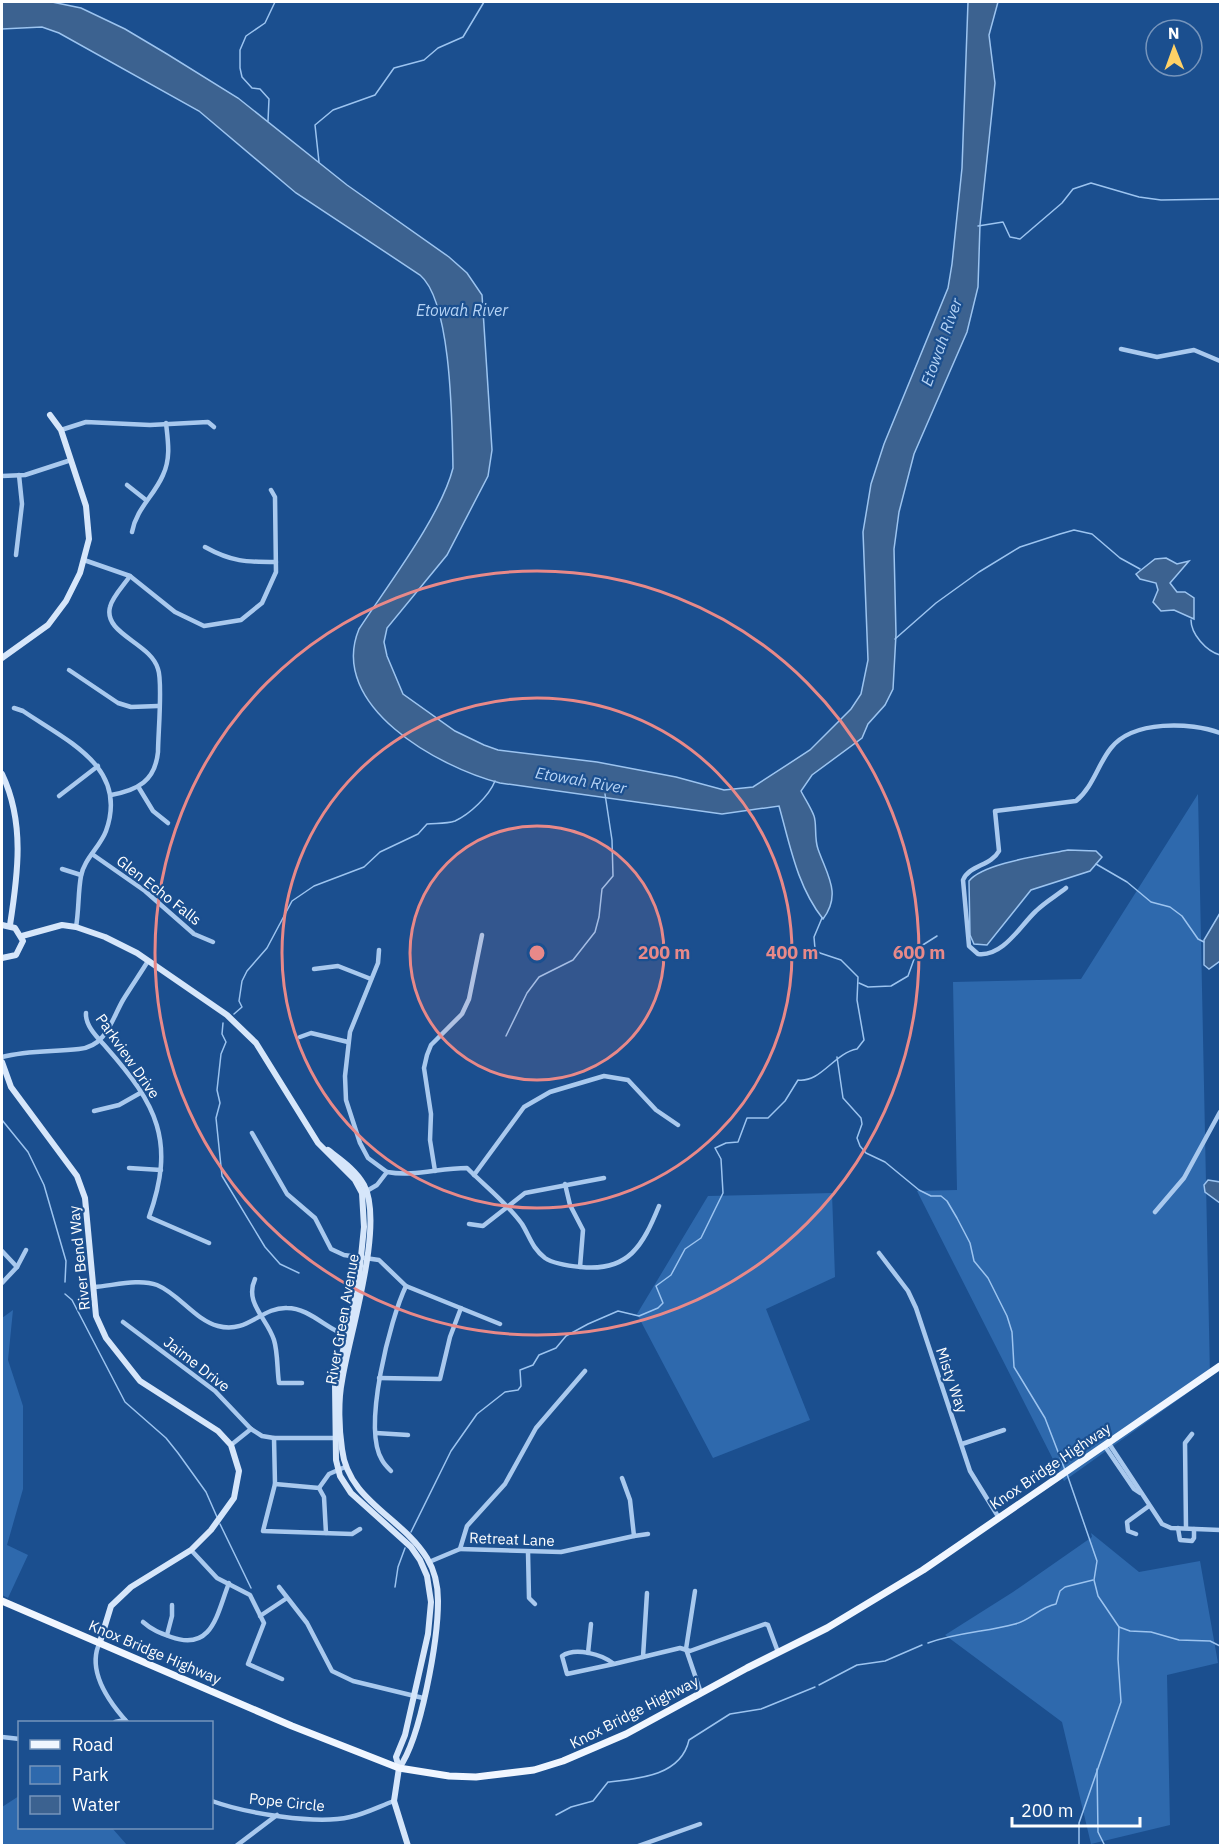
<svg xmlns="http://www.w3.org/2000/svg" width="1222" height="1847" font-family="'IBM Plex Sans',sans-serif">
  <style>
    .green { fill: #2e69ad }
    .water { fill: #3c6290; stroke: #9cc4f0; stroke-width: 1.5 }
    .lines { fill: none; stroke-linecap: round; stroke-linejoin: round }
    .stream { stroke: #9cc4f0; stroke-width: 1.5 }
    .street { stroke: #a9c9ee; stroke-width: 4.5 }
    .secondary { stroke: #d6e6fa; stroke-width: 6 }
    .primary { stroke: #f0f6ff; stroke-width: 7 }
    .ring { fill: none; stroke: #e88989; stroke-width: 3 }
    .labels { text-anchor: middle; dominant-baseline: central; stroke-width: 4.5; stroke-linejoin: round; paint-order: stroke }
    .street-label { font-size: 15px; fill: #fff; stroke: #1b4f8f }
    .water-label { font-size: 16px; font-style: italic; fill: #b5d3f5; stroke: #1b4f8f }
    .centre { fill: #e88989; stroke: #1b4f8f; stroke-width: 3 }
    .ring-label { font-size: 18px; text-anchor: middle; font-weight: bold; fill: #e88989; stroke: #1b4f8f; stroke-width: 4.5; stroke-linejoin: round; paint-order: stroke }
  </style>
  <rect width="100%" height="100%" fill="#1b4f8f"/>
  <g class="green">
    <polygon points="1198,794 1210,1377 1064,1481 917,1191 957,1190 953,982 1081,979"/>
    <polygon points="832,1193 835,1277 766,1309 810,1420 713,1458 637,1314 708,1196"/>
    <polygon points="13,1310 8,1360 23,1406 23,1489 7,1545 28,1555 8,1598 2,1595 2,1318"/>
    <polygon points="1091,1533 1139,1572 1200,1561 1218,1663 1167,1675 1170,1825 1091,1844 1062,1722 945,1635 1013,1592 1092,1537"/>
    <polygon points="19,1796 20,1828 112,1828 127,1845 2,1845 2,1807"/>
  </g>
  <g class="water">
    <path d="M2 2H52L81 8 125 29 167 54 238 98 347 185 449 257 467 273 482 295 492 450 488 476 447 555 387 628 384 642 387 656 403 694 455 731 484 745 498 750 597 762 676 777 724 790 753 787 810 750 851 709 861 694 868 660 863 532 871 484 884 444 948 288 952 264 962 168 968 2H998L989 35 995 83 980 225 978 287 967 332 914 454 899 512 894 549 896 634 893 689 885 705 868 724 862 738 812 775 801 791C805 799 811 808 814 816 817 824 814 838 818 849 827 875 842 894 823 919 797 886 790 845 779 806L722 814 500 783C440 768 327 706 359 629 387 586 441 516 453 468 452 425 452 302 420 275L296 193 199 111 59 33 42 27 2 29Z"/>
    <polygon points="1166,558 1177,564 1189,561 1170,583 1177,592 1185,592 1194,598 1194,619 1174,610 1161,611 1153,602 1158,590 1156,583 1140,579 1136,574 1155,559"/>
    <path d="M1068 850 1096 851 1102 857 1090 871 1031 890 987 945 974 944 970 935 969 881C983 863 1044 855 1068 850Z"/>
    <polygon points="1220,913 1220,961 1209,969 1204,965 1204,940"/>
    <polygon points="1208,1180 1220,1182 1220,1203 1205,1192 1204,1185"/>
  </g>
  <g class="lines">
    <g class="stream">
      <polyline points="268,121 269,99 260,89 252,88 242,77 240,68 240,50 246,36 265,23 275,2"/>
      <polyline points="319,162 315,125 333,110 375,95 394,68 424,60 438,48 463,37 484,2"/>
      <polyline points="978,226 1003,222 1010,237 1020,239 1062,203 1073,189 1091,183 1139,197 1161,200 1220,199"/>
      <path d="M1191 620C1191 634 1206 651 1220 655"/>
      <polyline points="895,639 936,603 979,572 1020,547 1060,534 1074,530 1092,534 1120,558 1140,569"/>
      <polyline points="1096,864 1127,882 1151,902 1170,907 1182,916 1198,939 1204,942"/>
      <polyline points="859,983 868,987 891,986 908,976 918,948 937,936"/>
      <path d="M234 1014 242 1007 239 1001 242 981 247 971 267 948 292 901 314 886 364 867 380 852 418 834 427 824C436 823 446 824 455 821 470 814 489 796 495 781"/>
      <polyline points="223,1023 222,1034 226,1042 221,1054 217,1090 220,1103 216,1118 222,1176 265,1247 280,1264 299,1273"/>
      <polyline points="506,1036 527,993 539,977 573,960 595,932 599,917 602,889 613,876 612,840 605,794"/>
      <polyline points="837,1057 843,1098 861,1118 862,1124 857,1138 860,1146 866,1153 885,1162 919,1190 931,1196 941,1196 947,1201 957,1218 970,1243 974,1261 988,1278 1007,1316 1012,1332 1014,1367 1045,1418 1065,1470"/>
      <polyline points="2,1120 28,1152 44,1185 66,1261 65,1282"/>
      <polyline points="65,1294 72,1300 125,1402 166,1438 178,1453 206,1492 217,1517"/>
      <polyline points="1067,1474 1097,1561 1094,1580 1098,1596 1119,1627 1130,1631 1151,1632 1179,1640 1210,1641 1220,1646"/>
      <polyline points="220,1524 251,1588"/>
      <path d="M411 1532 451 1451 477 1414 505 1392 518 1390 521 1386 520 1370 533 1365 539 1355 556 1348 566 1336 588 1324 618 1311 639 1316 658 1308 663 1303 656 1286 671 1275 685 1249 701 1238 723 1193 721 1159 715 1148 726 1143 738 1142 747 1118H768L785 1101 798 1080C821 1083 834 1053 857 1049L864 1040 857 1000 858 977 841 960 820 953 815 949 814 937 822 918"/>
      <polyline points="395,1587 398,1567 405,1548"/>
      <path d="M928 1643C959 1632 986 1632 1015 1624 1031 1620 1040 1607 1056 1604L1060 1591 1065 1587 1093 1580"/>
      <polyline points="819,1685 857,1665 885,1661 922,1645"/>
      <polyline points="1097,1769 1098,1832 1105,1846"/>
      <path d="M556 1815 571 1807 593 1801 608 1782C638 1779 681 1776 689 1740L730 1714 761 1709 815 1687"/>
      <polyline points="1079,1846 1079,1823 1121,1702 1118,1659 1119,1627"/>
    </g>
    <g class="street">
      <polyline points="1121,349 1157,357 1194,350 1220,361"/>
      <polyline points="61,430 86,422 150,425 208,422 214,427"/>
      <polyline points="2,476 25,475 71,460"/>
      <polyline points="127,485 146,500"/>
      <path d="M132 532C136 509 154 496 163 475 171 458 168 441 166 423"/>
      <path d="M205 547C232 562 246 562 276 562"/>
      <polyline points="16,555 22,504 19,475"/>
      <polyline points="84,560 130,576 175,612 204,626 241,620 262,603 276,572 275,497 271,490"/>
      <polyline points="69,670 118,703 131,707 158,706"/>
      <path d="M14 708 23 711C67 741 129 767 106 831 100 847 84 859 81 876 78 892 79 910 76 927"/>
      <polyline points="139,788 153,811 168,823"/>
      <path d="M111 795C138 790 155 781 158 752 158 734 163 682 158 669 151 643 103 634 110 607 112 597 124 585 130 576"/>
      <polyline points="59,796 98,766"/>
      <polyline points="92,854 145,891 194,934 213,942"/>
      <polyline points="62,869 81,875"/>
      <path d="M1066 888C1056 896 1045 902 1036 911 1020 926 1003 957 978 954L969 946 963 880C969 865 991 866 999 851L995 811 1076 801C1093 787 1098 764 1111 748 1133 720 1191 722 1220 733"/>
      <polyline points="379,950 378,963 350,1032 345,1076 346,1100 360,1143 368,1158 387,1172"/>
      <polyline points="314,969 338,966 371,979"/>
      <path d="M86 1013C85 1026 98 1038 106 1047 157 1105 176 1141 149 1217L209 1243"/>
      <polyline points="300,1037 311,1033 348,1042"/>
      <path d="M2 1057C28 1050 52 1052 79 1049 106 1047 112 1019 123 1000 131 987 140 974 148 961"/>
      <polyline points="94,1111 119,1105 142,1092"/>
      <polyline points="252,1133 287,1194 315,1218 331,1249 344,1255 379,1260 406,1286 500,1324"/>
      <polyline points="129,1168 161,1170"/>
      <polyline points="435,1171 430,1140 431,1114 424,1068 427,1055 431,1045 462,1014 469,999 482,935"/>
      <polyline points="474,1175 524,1107 550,1092 604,1076 628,1080 656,1110 678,1125"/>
      <polyline points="565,1184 570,1205 583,1230 580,1267"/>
      <path d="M365 1192 377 1185 387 1172C414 1177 439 1168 467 1168 485 1186 507 1203 522 1224 530 1237 532 1248 545 1258 554 1264 570 1266 581 1267 629 1272 643 1245 659 1206"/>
      <polyline points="1155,1212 1184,1178 1220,1112"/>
      <polyline points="469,1224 483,1226 525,1193 604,1178"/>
      <polyline points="2,1251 17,1267"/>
      <polyline points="879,1253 908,1291 916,1308 970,1471 999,1518"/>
      <path d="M255 1279C244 1303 267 1318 274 1340 278 1353 277 1370 279 1383H302"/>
      <polyline points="2,1283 17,1267 26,1250"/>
      <path d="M94 1287C112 1286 139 1278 157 1285 179 1294 195 1320 218 1326 248 1334 261 1307 287 1308 310 1308 327 1330 348 1336"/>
      <polyline points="123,1322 215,1391 251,1429 262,1436 274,1438 336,1438"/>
      <polyline points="379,1378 440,1379 450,1337 461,1308"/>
      <polyline points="376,1433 408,1435"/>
      <polyline points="274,1438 275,1484 263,1531 352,1534 360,1529"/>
      <polyline points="1108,1442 1162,1524 1171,1528 1220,1530"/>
      <polyline points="962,1444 1004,1430"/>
      <polyline points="231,1445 251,1429"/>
      <polyline points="1104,1445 1134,1489 1140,1493"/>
      <path d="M391 1471C388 1468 384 1464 382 1460 362 1428 390 1319 406 1286"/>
      <polyline points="275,1484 319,1488 324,1497 326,1533"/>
      <polyline points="319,1488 329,1474 345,1467"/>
      <polyline points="1178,1528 1180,1540 1192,1541 1194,1538 1194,1529"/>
      <polyline points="1186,1528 1185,1443 1192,1434"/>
      <polyline points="1136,1534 1128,1531 1127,1522 1149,1506"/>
      <polyline points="634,1536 648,1534"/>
      <polyline points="460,1549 561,1552 634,1536 630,1500 622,1478"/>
      <polyline points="191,1550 217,1578 250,1595 264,1623 248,1664 282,1679"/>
      <polyline points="528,1552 529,1598 535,1604"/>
      <polyline points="429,1562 460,1549 467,1526 505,1484 536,1428 585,1371"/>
      <polyline points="279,1587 307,1623 332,1671 353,1681 423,1698"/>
      <polyline points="695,1591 686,1649 701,1693"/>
      <polyline points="260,1616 287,1598"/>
      <path d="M143 1622C152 1630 160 1633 171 1637 213 1652 217 1613 229 1583"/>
      <polyline points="167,1635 172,1616 172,1605"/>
      <path d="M100 1642C86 1670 109 1702 127 1722"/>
      <polyline points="588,1653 591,1624"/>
      <polyline points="643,1657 647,1593"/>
      <path d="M614 1664 567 1674 562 1656C575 1647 602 1654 614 1664L680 1648 690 1651 765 1624 768 1625 778 1652"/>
      <polyline points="115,1722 125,1720"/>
      <polyline points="2,1737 20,1739"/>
      <path d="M212 1801C245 1813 316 1825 350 1817 365 1814 380 1806 394 1801"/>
      <polyline points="236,1846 277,1815"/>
      <polyline points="638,1846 700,1824"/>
    </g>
    <g class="secondary">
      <polyline points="2,658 48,625 66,601 80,573 89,539 86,506 61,430 50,415"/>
      <path d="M2 774C25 822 18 874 10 925"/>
      <polyline points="2,925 15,928 23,941 16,955 2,958"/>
      <polyline points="22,936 62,925 76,927 105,937 137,953 227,1015 256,1043 318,1143 355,1180 362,1193 364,1227 358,1286 335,1385 336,1460 340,1476 351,1493 411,1547 420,1560 427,1576 431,1602 428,1634 405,1735 396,1757 399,1768 394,1801 408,1846"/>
      <polyline points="2,1062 11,1087 77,1176 85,1198 96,1316 106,1338 140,1381 218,1431 231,1445 239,1471 234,1498 211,1530 191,1550 131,1587 111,1606 100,1642"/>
      <path d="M328 1150C341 1160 356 1170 364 1185 385 1225 349 1335 342 1381 338 1401 339 1429 342 1449 348 1501 402 1517 427 1558 435 1571 438 1586 438 1601 438 1640 421 1738 399 1768"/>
    </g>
    <polyline class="primary" points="2,1601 292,1726 399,1768 449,1776 476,1777 534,1770 563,1761 626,1734 747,1668 827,1628 923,1570 1220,1366"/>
  </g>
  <circle cx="537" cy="953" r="127" fill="#e88989" fill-opacity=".12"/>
  <g class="ring">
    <circle cx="537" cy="953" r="127"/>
    <circle cx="537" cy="953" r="255"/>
    <circle cx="537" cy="953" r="382"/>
  </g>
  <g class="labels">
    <g class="street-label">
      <text transform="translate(159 890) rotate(38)">Glen Echo Falls</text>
      <text transform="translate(128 1056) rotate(55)">Parkview Drive</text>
      <text transform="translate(79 1258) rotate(-96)">River Bend Way</text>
      <text transform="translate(342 1319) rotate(-80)">River Green Avenue</text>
      <text transform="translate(197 1364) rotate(38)">Jaime Drive</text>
      <text transform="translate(952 1380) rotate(71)">Misty Way</text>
      <text transform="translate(1050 1466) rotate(-34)">Knox Bridge Highway</text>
      <text transform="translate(512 1539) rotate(2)">Retreat Lane</text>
      <text transform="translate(155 1652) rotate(23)">Knox Bridge Highway</text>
      <text transform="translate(634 1712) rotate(-27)">Knox Bridge Highway</text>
      <text transform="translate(287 1802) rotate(6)">Pope Circle</text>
    </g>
    <g class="water-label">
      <text x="462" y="310">Etowah River</text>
      <text transform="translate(941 342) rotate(-70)">Etowah River</text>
      <text transform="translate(581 780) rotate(10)">Etowah River</text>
    </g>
  </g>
  <circle cx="537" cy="953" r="9" class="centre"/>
  <g class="ring-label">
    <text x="664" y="959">200 m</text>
    <text x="792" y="959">400 m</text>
    <text x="919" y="959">600 m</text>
  </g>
  <rect width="1222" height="1847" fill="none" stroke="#ffffff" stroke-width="6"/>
  <rect x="18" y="1721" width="195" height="108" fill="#1b4f8f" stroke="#7695bc" stroke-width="1.5"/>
  <rect x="30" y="1740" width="30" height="9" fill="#f0f6ff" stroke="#7695bc" stroke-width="1.5"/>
  <text x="72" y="1751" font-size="18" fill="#ffffff">Road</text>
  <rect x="30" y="1766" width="30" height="18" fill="#2e69ad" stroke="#7695bc" stroke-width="1.5"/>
  <text x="72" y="1781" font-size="18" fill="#ffffff">Park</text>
  <rect x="30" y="1796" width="30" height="18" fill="#3c6290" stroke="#7695bc" stroke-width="1.5"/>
  <text x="72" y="1811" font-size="18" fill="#ffffff">Water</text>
  <g transform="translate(1174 48) rotate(359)"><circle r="28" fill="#1b4f8f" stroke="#7695bc" stroke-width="1.5"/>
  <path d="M0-4.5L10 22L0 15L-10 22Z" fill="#ffd166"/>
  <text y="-9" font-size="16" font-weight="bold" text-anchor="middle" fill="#ffffff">N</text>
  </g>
  <path d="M1012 1817v9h128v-9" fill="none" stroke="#ffffff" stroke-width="3"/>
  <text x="1021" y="1817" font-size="18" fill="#ffffff" stroke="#1b4f8f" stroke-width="4.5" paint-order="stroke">200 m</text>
</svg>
